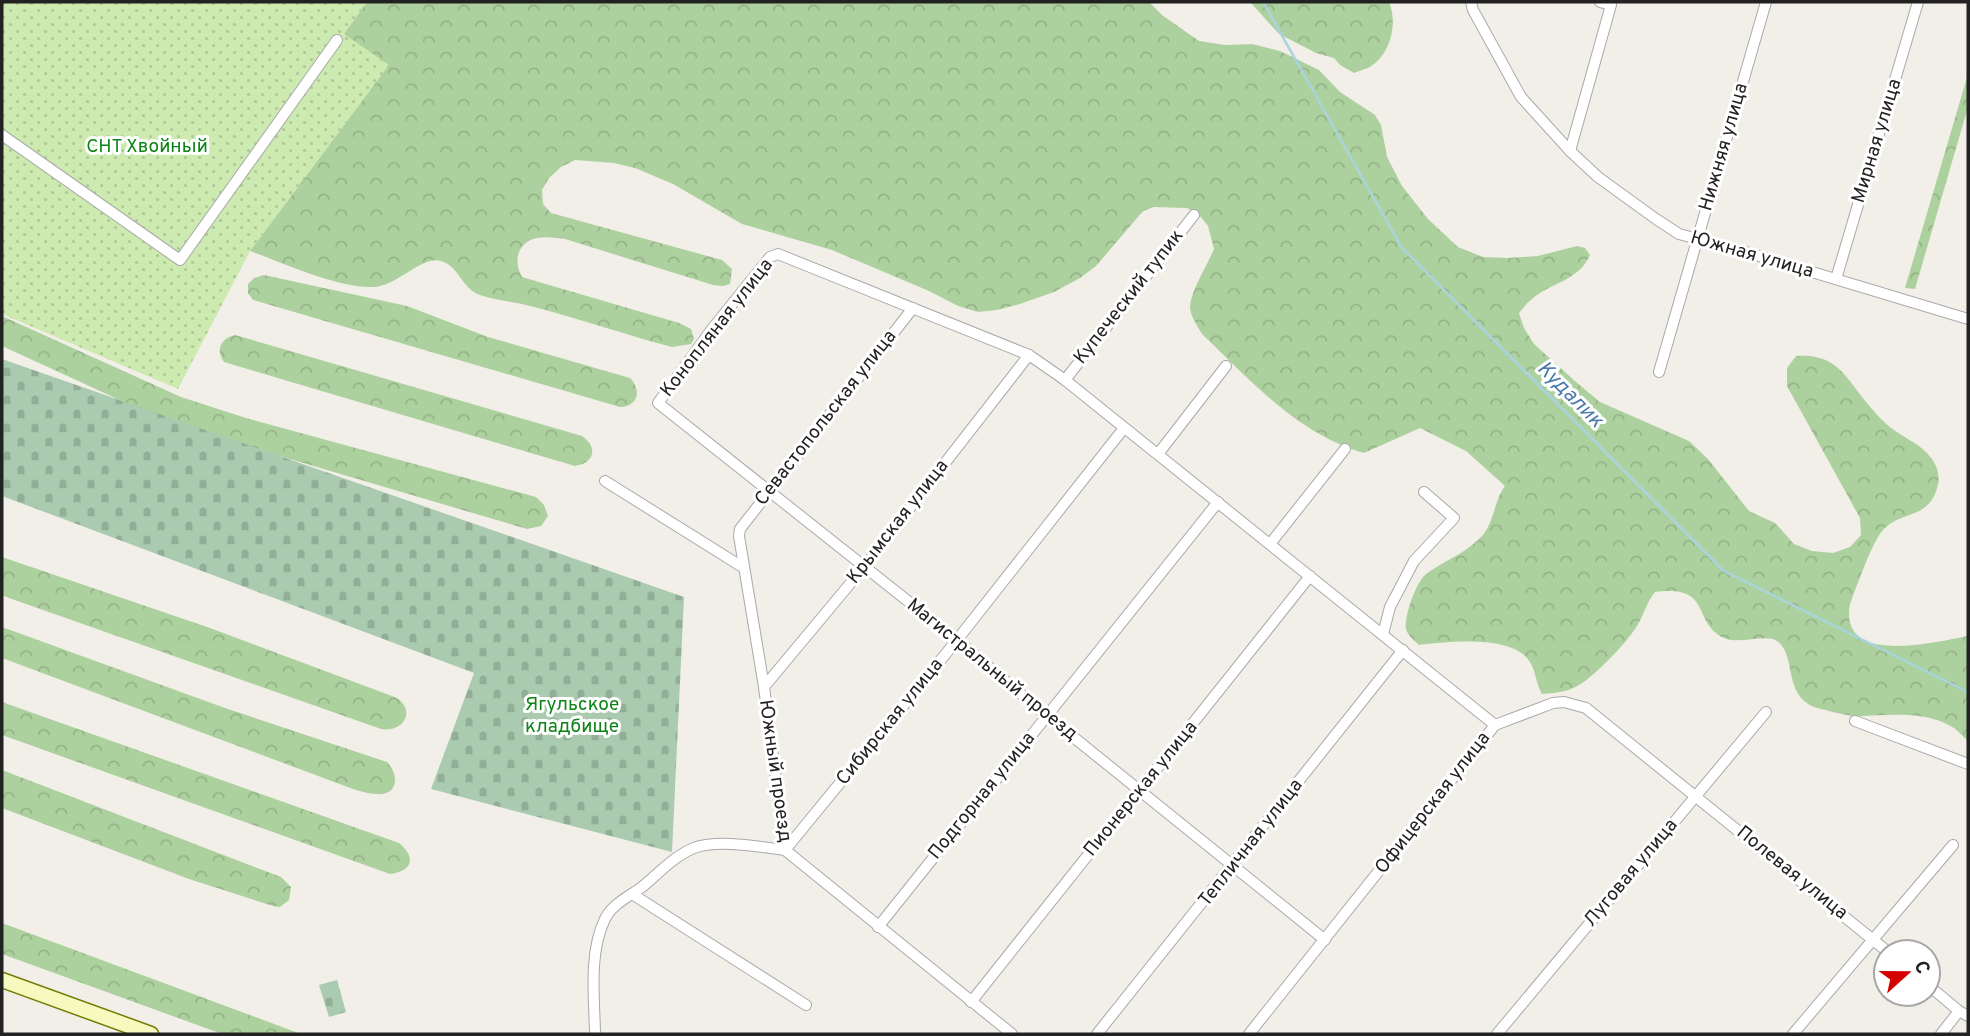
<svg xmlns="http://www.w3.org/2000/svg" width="1970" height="1036" font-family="Overpass,sans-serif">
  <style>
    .grass { fill: url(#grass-dots) }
    .forest { fill: url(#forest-crowns) }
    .cemetery { fill: url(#cemetery-stones) }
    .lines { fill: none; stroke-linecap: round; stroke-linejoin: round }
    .stream { stroke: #aad3df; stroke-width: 2.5 }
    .street-casing { stroke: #a9a9a9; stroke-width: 12 }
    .secondary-casing { stroke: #707d05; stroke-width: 17 }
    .street { stroke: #fff; stroke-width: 10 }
    .secondary { stroke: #f7fabf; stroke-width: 14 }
    .labels { text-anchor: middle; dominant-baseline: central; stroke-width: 6; stroke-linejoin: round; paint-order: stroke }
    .street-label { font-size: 19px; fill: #222; stroke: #fff }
    .park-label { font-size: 19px; fill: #0c8416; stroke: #fff }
    .water-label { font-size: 21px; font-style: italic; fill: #4a7aab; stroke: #fff }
  </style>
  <defs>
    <pattern id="grass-dots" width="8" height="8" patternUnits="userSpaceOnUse" patternTransform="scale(1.75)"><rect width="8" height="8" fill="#cdebb0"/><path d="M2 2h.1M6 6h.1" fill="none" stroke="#b0c997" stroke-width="1.8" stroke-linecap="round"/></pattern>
    <pattern id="forest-crowns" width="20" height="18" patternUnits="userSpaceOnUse" patternTransform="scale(1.75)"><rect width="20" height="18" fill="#add19e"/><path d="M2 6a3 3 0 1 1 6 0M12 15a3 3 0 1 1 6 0" fill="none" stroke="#95b388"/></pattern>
    <pattern id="cemetery-stones" width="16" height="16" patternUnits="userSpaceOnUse" patternTransform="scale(1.75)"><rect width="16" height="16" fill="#aacbaf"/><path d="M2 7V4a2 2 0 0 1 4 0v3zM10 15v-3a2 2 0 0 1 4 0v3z" fill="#92ae96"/></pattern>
  </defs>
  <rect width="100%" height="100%" fill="#f2efe9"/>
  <polygon class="grass" points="2,2 367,2 344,34 390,64 250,251 178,389 2,314"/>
  <g class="forest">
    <path d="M367 2H1149L1162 15 1199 41 1225 45 1252 44 1280 51 1319 70 1340 92 1375 115 1381 125 1387 157 1402 186 1428 219 1458 247 1483 257 1508 258 1538 256 1577 246 1585 248 1590 255C1578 282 1550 282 1531 300 1526 303 1523 309 1519 313L1524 328 1534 344 1576 382 1600 402 1689 441 1708 459 1749 511 1775 523 1794 544 1812 551 1833 553 1850 547 1861 535 1860 518 1787 386V368L1796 356C1836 353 1845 376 1867 403 1875 413 1884 423 1894 430 1908 440 1922 445 1932 459 1937 466 1940 476 1938 484 1931 520 1901 510 1883 530 1873 540 1856 588 1850 604 1838 667 1935 642 1968 636V741C1963 737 1958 730 1952 727 1926 711 1891 715 1863 716 1850 717 1833 712 1821 709 1781 700 1798 656 1777 641 1766 633 1740 645 1724 638 1691 622 1713 584 1655 592 1646 603 1644 615 1637 626 1628 641 1594 677 1579 685 1568 692 1555 693 1542 694 1535 682 1536 668 1527 658 1506 635 1447 642 1419 645 1414 640 1408 636 1406 629 1404 616 1416 582 1426 574 1443 561 1465 554 1480 538 1495 523 1493 502 1505 486L1466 451 1420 428 1364 453C1298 434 1251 381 1202 334 1198 327 1191 317 1190 308 1190 292 1208 264 1214 249L1208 226 1201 217 1187 208 1154 207 1143 211 1096 266 1080 278 1054 292 1020 304 997 310 978 312 958 306 929 291 832 250 742 224 673 184 635 168 614 163 575 160 561 167 549 178 542 190 543 204 551 213 722 260 732 269 730 284 723 286 713 285 565 239C556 238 546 236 537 238 517 242 513 262 522 277L679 323 691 329 694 339 691 344 672 347C622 334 572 316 522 304 508 301 494 300 480 295 462 289 459 266 441 261 421 255 397 287 373 287 337 288 286 264 250 251L389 65 344 34Z"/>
    <path d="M1250 2H1389C1398 23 1391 54 1370 67 1366 69 1359 71 1354 73L1340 65 1334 58 1316 53 1279 34Z"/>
    <polygon points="1968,74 1968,107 1915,289 1905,288"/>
    <path d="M264 275 407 306 488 337 630 378C642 390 638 407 620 407L253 300 248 293V284L254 278Z"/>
    <polygon points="2,316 181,397 246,418 536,497 544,505 548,516 541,526 527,529 249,447 150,414 2,346"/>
    <path d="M235 335 582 436C598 447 595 463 575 466L224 362C215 350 221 338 235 335Z"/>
    <path d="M2 557 210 628 392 696C416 705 408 733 381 729L9 598 2 595Z"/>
    <path d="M2 627 225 708 387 762C399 774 399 796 377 794 369 794 360 791 353 789L2 658Z"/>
    <path d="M2 702 399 843C417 858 412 871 390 874L2 735Z"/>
    <polygon points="2,770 281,877 291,887 289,900 280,907 273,906 189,879 2,808"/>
    <polygon points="2,923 301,1034 222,1034 2,954"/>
  </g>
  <g class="cemetery">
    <polygon points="2,359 684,597 672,852 431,789 474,673 2,496"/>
    <polygon points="337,980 346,1012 329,1017 319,985"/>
  </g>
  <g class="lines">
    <polyline class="stream" points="1263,2 1402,248 1724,571 1968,692"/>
    <g class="street-casing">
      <g id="street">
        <polyline points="1471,2 1473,10 1521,97 1570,151 1598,177 1656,219 1679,234 1746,252 1968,319"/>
        <polyline points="2,135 180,260 337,40"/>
        <polyline points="1570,151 1611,5 1600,2"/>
        <polyline points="1836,279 1918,2"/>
        <polyline points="913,308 740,529 739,536 764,687 785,850 1012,1034"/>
        <polyline points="1659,372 1766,2"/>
        <polyline points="1065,380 1194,215"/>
        <polyline points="1158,454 1226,366"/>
        <polyline points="605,481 744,568"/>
        <polyline points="1270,544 1345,449"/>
        <polyline points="1383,634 1390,607 1414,561 1454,518 1424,492"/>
        <polyline points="764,687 864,567 1029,355"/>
        <polyline points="1855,721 1968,764"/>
        <polyline points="632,894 806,1005"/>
        <polyline points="878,927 1218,502"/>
        <polyline points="1325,940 1046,715 957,640 658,403 712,329 770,257 778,254 1029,355 1065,380 1495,725"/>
        <polyline points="1928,985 1959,1011 1968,1016"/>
        <polyline points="971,1002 1310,576"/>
        <path d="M595 1031C594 996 589 951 605 919 612 904 630 896 642 887 658 874 674 856 694 848 717 839 760 847 785 850L957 640 1124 428"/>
        <polyline points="1097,1034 1403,650"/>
        <polyline points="1249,1034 1495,725 1553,703 1564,702 1586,708 1888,952"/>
        <polyline points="1497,1034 1766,712"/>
        <polyline points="1793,1034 1953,845"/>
        <polyline points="1941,1034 1959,1011"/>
      </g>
    </g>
    <g class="secondary-casing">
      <polyline id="secondary" points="2,980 151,1034"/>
    </g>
    <use href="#street" class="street"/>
    <use href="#secondary" class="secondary"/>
  </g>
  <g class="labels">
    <g class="street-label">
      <text transform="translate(1877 141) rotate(-73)">Мирная улица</text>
      <text transform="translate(1724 147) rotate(-74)">Нижняя улица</text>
      <text transform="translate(1752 255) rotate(16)">Южная улица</text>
      <text transform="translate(1129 297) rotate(-52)">Купеческий тупик</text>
      <text transform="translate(717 328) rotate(-52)">Конопляная улица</text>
      <text transform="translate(826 418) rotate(-52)">Севастопольская улица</text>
      <text transform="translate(898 522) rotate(-52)">Крымская улица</text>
      <text transform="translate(992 670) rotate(39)">Магистральный проезд</text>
      <text transform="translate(890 722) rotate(-51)">Сибирская улица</text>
      <text transform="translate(775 771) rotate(82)">Южный проезд</text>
      <text transform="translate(1141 789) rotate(-51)">Пионерская улица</text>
      <text transform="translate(982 796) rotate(-51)">Подгорная улица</text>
      <text transform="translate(1433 803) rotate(-52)">Офицерская улица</text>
      <text transform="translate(1251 843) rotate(-52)">Тепличная улица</text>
      <text transform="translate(1631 873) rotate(-50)">Луговая улица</text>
      <text transform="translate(1792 873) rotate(39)">Полевая улица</text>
    </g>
    <g class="park-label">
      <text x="147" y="147">СНТ Хвойный</text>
      <text x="572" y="705">Ягульское<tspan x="572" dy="22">кладбище</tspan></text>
    </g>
    <g class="water-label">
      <text transform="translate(1570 395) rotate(45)">Кудалик</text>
    </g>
  </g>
  <rect width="1970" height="1036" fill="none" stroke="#222222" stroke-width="7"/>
  <g transform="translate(1907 973) rotate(69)"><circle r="33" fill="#ffffff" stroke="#a7a7a7" stroke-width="2"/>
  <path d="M0-5L12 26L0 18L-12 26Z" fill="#d40000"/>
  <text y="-10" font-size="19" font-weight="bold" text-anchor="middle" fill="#222222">С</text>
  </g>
</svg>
